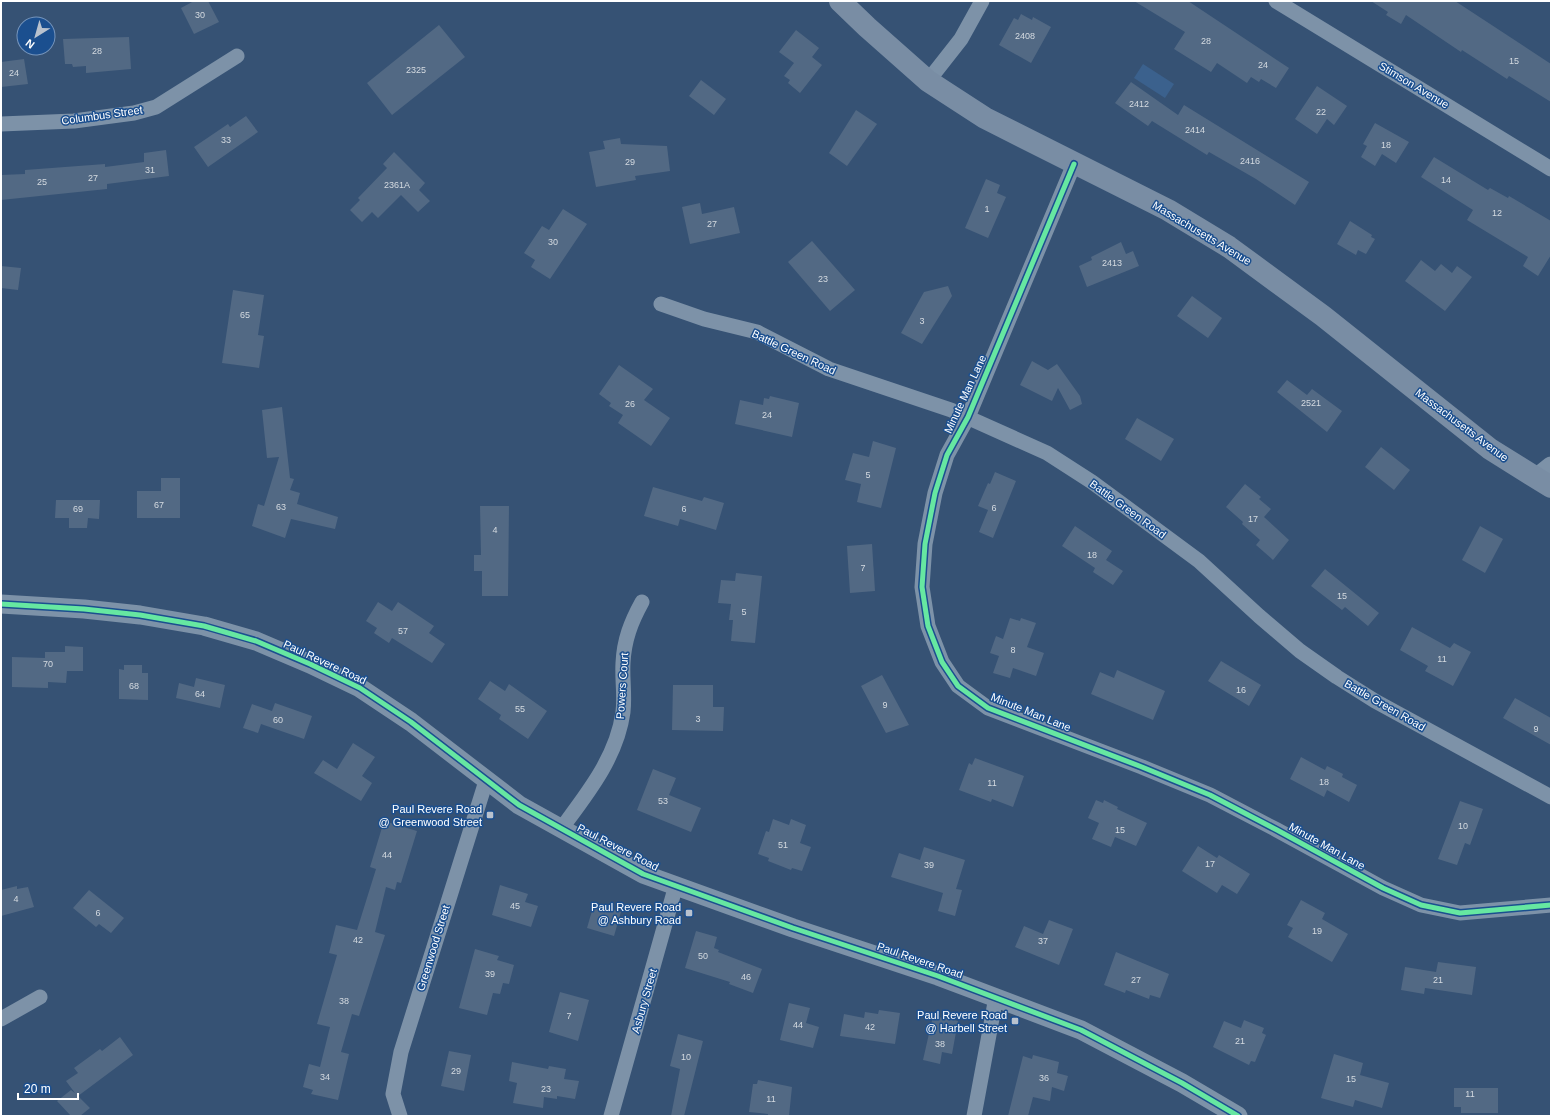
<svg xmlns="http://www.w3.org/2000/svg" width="1552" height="1117" font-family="Helvetica,sans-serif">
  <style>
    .water { fill: #3b618d }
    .building { fill: #526984 }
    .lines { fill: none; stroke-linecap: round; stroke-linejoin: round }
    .minor { stroke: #7d92a8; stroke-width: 15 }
    .tertiary { stroke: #7d92a8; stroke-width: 19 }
    .secondary { stroke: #798da4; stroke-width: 22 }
    .cycleway-casing { stroke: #1b4f8f; stroke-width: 8 }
    .cycleway { stroke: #66e7a1; stroke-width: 5 }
    .poi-dot { fill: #b9c2ce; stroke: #1b4f8f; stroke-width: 1.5 }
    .labels { text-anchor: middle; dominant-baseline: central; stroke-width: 3; stroke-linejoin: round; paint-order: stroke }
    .number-label { font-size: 9px; fill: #d4dae0 }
    .street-label { font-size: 11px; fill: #fff; stroke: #1b4f8f }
    .poi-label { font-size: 11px; fill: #fff; stroke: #1b4f8f; text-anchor: end }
  </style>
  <rect width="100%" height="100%" fill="#365274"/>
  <polygon class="water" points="1143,64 1174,84 1165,98 1134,78"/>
  <g class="building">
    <polygon points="194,1 208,1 219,22 194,34 181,8"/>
    <polygon points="1134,1 1188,1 1289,68 1276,88 1261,79 1259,82 1251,77 1247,83 1217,63 1211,72 1174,49 1185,32"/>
    <polygon points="1371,1 1455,1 1551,64 1551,102 1509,76 1507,79 1462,50 1461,52 1406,15 1401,24 1386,15 1388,12"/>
    <polygon points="1021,14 1032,20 1033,17 1051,27 1031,63 999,45 1014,18 1018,20"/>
    <polygon points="439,25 465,57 392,115 367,83"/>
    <polygon points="796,30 819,48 812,57 822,65 800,93 788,83 790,80 784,76 794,63 779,52"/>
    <polygon points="129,37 131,69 86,73 86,66 73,67 72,64 65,64 63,39"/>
    <polygon points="24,59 28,84 1,87 1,62"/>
    <polygon points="701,80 726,99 714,115 689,96"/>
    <polygon points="1131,82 1178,115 1184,105 1309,182 1295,205 1256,179 1209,152 1207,155 1152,121 1148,126 1115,103"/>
    <polygon points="1317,86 1347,106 1334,125 1327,119 1317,134 1295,119"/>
    <polygon points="856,110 877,124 847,166 829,153"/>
    <polygon points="246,116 258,132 208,167 194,147 228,124 230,127"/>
    <polygon points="1375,123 1409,142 1396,163 1382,154 1375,166 1361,157 1367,146 1363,144"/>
    <polygon points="620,138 621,144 667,146 670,171 635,176 636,180 596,187 589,152 605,149 603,141"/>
    <polygon points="166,150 169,176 107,184 107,189 1,200 1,175 25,174 25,170 105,164 105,167 144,162 144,153"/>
    <polygon points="394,152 425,183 419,190 430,201 418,212 401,195 378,218 372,212 362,222 350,210 360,200 358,198 387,168 383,164"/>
    <polygon points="1434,157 1488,190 1490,188 1508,198 1509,196 1551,221 1551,255 1538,276 1523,266 1528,257 1467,220 1473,210 1421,177"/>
    <polygon points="986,179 1000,185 997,193 1006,197 988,238 965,228"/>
    <polygon points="700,203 702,214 734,207 740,233 690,244 682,207"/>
    <polygon points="563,209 587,224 550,279 531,267 535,260 524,253 542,226 549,230"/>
    <polygon points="1350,221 1372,235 1371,237 1375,239 1366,254 1358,250 1356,255 1337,244"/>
    <polygon points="812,241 855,290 830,311 788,262"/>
    <polygon points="1121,242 1126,254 1133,251 1139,266 1087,287 1079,266 1092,260 1091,257"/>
    <polygon points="1421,260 1435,271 1441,264 1452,273 1457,266 1472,277 1445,311 1405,281"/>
    <polygon points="1,266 21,268 18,290 1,288"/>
    <polygon points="948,286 952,296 922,344 901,333 924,292"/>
    <polygon points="233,290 264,295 258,335 264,336 259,368 222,363"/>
    <polygon points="1192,296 1222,318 1208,338 1177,316"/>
    <polygon points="1032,361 1048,370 1057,364 1080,396 1082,404 1070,410 1058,388 1052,401 1020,385"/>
    <polygon points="619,365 653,389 644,400 670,418 651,446 618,423 623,415 609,406 611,403 599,394"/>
    <polygon points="1287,380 1307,395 1312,389 1342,411 1327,432 1277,392"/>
    <polygon points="770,396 799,403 792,437 735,424 740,400 763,405 764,398 769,399"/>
    <polygon points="282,407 290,478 294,479 290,490 300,493 297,504 338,517 335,529 291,519 285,538 252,526 258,504 264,506 279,457 267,458 262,410"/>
    <polygon points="1137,418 1174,439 1161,461 1125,439"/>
    <polygon points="873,441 896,448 881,508 857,502 861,484 845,480 853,453 869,457"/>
    <polygon points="1381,447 1410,470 1394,490 1365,467"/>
    <polygon points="995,472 1016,481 993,538 979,532 988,510 978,506 988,483 990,484"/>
    <polygon points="161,478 180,478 180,518 137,518 137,491 161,491"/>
    <polygon points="1245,484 1261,497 1259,499 1271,509 1264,517 1289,540 1273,560 1256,545 1260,540 1242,524 1243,522 1226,507"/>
    <polygon points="653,487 702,501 704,497 724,503 716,530 680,519 678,526 644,516"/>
    <polygon points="56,500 100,500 99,519 88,518 87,528 69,528 69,518 55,518"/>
    <polygon points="480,506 509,506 508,596 482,596 482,571 474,571 474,555 481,555"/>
    <polygon points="1075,526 1112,551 1106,560 1123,571 1113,585 1093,572 1095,568 1062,546"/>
    <polygon points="1480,526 1503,539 1485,573 1462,560"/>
    <polygon points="872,544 875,591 850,593 847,546"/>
    <polygon points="1325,569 1379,613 1368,626 1345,607 1342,610 1311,586"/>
    <polygon points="736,573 762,576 755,643 731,641 733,620 729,620 731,604 718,603 721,580 735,581"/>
    <polygon points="378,602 392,611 398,602 434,626 429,633 445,644 432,663 392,638 389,643 374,633 377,628 366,621"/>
    <polygon points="1010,618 1020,621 1021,618 1036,623 1027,647 1044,653 1036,676 1013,668 1010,678 993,673 999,656 990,653 996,636 1003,639"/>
    <polygon points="1412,627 1450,648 1454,643 1471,652 1453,686 1425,671 1428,666 1400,650"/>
    <polygon points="65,646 83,647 83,671 67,671 66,683 48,682 48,688 12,687 12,657 45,658 45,652 65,652"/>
    <polygon points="1221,661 1261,685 1249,706 1208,681"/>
    <polygon points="124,665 142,665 142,673 148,673 148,700 119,699 119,669 124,670"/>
    <polygon points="1117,670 1165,691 1153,720 1091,694 1100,672 1114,678"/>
    <polygon points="882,675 909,725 886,733 861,686"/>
    <polygon points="196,678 225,685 220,708 176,698 179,683 194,687"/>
    <polygon points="490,681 505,691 509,684 547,711 528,739 499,719 501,715 478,699"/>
    <polygon points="673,685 713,685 713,707 724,707 723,731 672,730"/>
    <polygon points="1515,698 1551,718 1551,745 1503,718"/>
    <polygon points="275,703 312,716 304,739 261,724 258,733 243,728 252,704 272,711"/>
    <polygon points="353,743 375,757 362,776 372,783 361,801 314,773 323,760 337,769"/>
    <polygon points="1301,757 1325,770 1327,766 1343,774 1342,777 1357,785 1349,802 1327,790 1324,797 1290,779"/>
    <polygon points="975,758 1024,776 1013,807 992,799 991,802 959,790 969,763 972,765"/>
    <polygon points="653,769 676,778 669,795 701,808 691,832 637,810"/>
    <polygon points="1096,800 1103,803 1104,800 1118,807 1117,809 1147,823 1136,846 1115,837 1111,847 1092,839 1099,823 1088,818"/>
    <polygon points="1460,801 1483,809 1470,845 1465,843 1457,865 1438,859"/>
    <polygon points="773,819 789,825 791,819 806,825 800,843 811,847 802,871 792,868 791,870 768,861 769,858 758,854 766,831 769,832"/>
    <polygon points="384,821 417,831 401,883 397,882 395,890 386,887 375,932 385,935 359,1016 352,1014 341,1052 349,1054 338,1100 311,1094 313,1090 303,1087 309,1064 320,1067 330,1027 317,1024 337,955 329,953 336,925 357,930 376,869 370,867"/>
    <polygon points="1198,846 1217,858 1219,855 1250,874 1237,894 1222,885 1217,893 1182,871"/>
    <polygon points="924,847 965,860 956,889 962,890 955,916 938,911 943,893 891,877 899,853 920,860"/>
    <polygon points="500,885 528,894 525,902 538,906 531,927 492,915"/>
    <polygon points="17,886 17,889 28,887 34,907 1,916 1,890"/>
    <polygon points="89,890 124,918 111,933 99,924 96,927 73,908"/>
    <polygon points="1301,900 1325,913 1322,919 1348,934 1332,962 1288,937 1293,928 1287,925"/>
    <polygon points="594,904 621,912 614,936 587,928"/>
    <polygon points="1049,920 1073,929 1059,965 1015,947 1024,926 1043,934"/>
    <polygon points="696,931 717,937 714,948 719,950 718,952 762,969 753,993 729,984 730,982 685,968"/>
    <polygon points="475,949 499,956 497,960 514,965 509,984 503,983 500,994 493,993 487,1015 459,1008"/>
    <polygon points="1116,952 1169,974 1160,998 1150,995 1149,999 1126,990 1125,993 1104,985"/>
    <polygon points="1438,962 1476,967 1472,995 1425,988 1424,994 1401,990 1405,967 1436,972"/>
    <polygon points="560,992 589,1000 578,1041 549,1032"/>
    <polygon points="789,1003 810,1008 806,1023 819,1027 813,1048 780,1040"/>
    <polygon points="879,1010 900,1013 895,1044 840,1036 844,1014 864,1018 865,1012 878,1014"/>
    <polygon points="933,1016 958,1021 952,1054 942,1052 940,1064 923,1060"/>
    <polygon points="1244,1020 1264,1028 1262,1033 1266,1035 1255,1062 1251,1061 1249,1065 1213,1047 1224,1021 1241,1028"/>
    <polygon points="678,1034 703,1041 684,1116 671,1116 680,1069 670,1066"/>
    <polygon points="120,1037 133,1055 78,1096 90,1108 80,1116 71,1116 57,1101 71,1090 75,1093 66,1081 78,1073 74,1068 100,1049 102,1051"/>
    <polygon points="449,1051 471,1055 464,1091 441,1086"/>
    <polygon points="1334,1054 1363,1063 1360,1075 1389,1083 1382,1108 1355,1100 1353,1107 1321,1098"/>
    <polygon points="1033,1055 1059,1062 1057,1073 1068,1076 1064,1091 1052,1087 1050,1101 1033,1097 1028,1116 1008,1116 1023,1056 1032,1059"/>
    <polygon points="512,1062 548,1069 549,1066 566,1069 564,1079 579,1081 575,1099 557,1096 557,1099 544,1097 543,1108 513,1103 517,1083 509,1081"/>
    <polygon points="758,1080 792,1087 789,1116 768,1116 768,1114 749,1112 753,1084 757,1084"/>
    <polygon points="1454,1088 1498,1088 1498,1113 1461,1113 1461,1107 1454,1107"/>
  </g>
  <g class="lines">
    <g class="minor">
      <polyline points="1276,1 1551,169"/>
      <polyline points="928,81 961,39 982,1"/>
      <polyline points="1,124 74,121 134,113 156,107 237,56"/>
      <polyline points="1074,164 968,417 947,455 935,493 925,544 922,587 928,626 942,662 958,686 988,708 1142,767 1210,795 1277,830 1383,888 1421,905 1460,913 1551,905"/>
      <polyline points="661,304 704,319 757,332 829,369 951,410 1047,453 1092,482 1199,561 1259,616 1300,651 1337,677 1375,701 1551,797"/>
      <path d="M561 829C587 794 617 757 623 712 625 695 622 679 623 663 624 640 631 622 642 602"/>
      <polyline points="1,1019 40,997"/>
      <polyline points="400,1116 393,1094 401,1052 486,781"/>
      <polyline points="611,1116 676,885"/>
      <polyline points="974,1116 996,997"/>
    </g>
    <g class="tertiary">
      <polyline points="1536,478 1551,466"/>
      <polyline points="1,604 84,609 140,615 204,626 256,641 310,664 360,688 411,722 519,805 643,874 793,928 938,976 1081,1030 1182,1083 1238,1116"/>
    </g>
    <polyline class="secondary" points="840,1 867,27 928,81 985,118 1168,210 1229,247 1323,316 1490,449 1551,487"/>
    <g class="cycleway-casing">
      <g id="cycleway">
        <polyline points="1074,164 968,417 947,455 935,493 925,544 922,587 928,626 942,662 958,686 988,708 1142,767 1210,795 1277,830 1383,888 1421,905 1460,913 1551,905"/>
        <polyline points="1,604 84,609 140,615 204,626 256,641 310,664 360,688 411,722 519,805 643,874 793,928 938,976 1081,1030 1182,1083 1238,1116"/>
      </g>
    </g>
    <use href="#cycleway" class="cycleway"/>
  </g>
  <g class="poi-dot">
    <rect x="486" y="811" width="8" height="8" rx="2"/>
    <rect x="685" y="909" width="8" height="8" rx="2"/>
    <rect x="1011" y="1017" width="8" height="8" rx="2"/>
  </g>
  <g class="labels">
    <g class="number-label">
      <text x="200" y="15">30</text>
      <text x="1025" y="36">2408</text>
      <text x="1206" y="41">28</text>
      <text x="97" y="51">28</text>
      <text x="1514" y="61">15</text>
      <text x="1263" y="65">24</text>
      <text x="416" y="70">2325</text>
      <text x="14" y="73">24</text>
      <text x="1139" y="104">2412</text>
      <text x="1321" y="112">22</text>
      <text x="1195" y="130">2414</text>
      <text x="226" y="140">33</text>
      <text x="1386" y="145">18</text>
      <text x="1250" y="161">2416</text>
      <text x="630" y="162">29</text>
      <text x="150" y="170">31</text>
      <text x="93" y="178">27</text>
      <text x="1446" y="180">14</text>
      <text x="42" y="182">25</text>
      <text x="397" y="185">2361A</text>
      <text x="987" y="209">1</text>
      <text x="1497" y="213">12</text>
      <text x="712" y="224">27</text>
      <text x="553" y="242">30</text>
      <text x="1112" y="263">2413</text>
      <text x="823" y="279">23</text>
      <text x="245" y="315">65</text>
      <text x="922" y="321">3</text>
      <text x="1311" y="403">2521</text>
      <text x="630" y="404">26</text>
      <text x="767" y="415">24</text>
      <text x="868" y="475">5</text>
      <text x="159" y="505">67</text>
      <text x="281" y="507">63</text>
      <text x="994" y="508">6</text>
      <text x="78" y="509">69</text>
      <text x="684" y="509">6</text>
      <text x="1253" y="519">17</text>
      <text x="495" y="530">4</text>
      <text x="1092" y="555">18</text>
      <text x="863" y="568">7</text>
      <text x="1342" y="596">15</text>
      <text x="744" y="612">5</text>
      <text x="403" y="631">57</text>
      <text x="1013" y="650">8</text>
      <text x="1442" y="659">11</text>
      <text x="48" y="664">70</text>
      <text x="134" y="686">68</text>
      <text x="1241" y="690">16</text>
      <text x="200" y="694">64</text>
      <text x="885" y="705">9</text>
      <text x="520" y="709">55</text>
      <text x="698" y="719">3</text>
      <text x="278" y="720">60</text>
      <text x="1536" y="729">9</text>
      <text x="1324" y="782">18</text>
      <text x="992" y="783">11</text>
      <text x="663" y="801">53</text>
      <text x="1463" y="826">10</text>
      <text x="1120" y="830">15</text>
      <text x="783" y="845">51</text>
      <text x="387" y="855">44</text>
      <text x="1210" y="864">17</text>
      <text x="929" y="865">39</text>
      <text x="16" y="899">4</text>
      <text x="515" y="906">45</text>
      <text x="98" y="913">6</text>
      <text x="1317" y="931">19</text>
      <text x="358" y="940">42</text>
      <text x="1043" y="941">37</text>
      <text x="703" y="956">50</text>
      <text x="490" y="974">39</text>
      <text x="746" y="977">46</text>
      <text x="1136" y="980">27</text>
      <text x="1438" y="980">21</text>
      <text x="344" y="1001">38</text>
      <text x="569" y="1016">7</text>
      <text x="798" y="1025">44</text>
      <text x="870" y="1027">42</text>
      <text x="1240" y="1041">21</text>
      <text x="940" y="1044">38</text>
      <text x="686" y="1057">10</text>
      <text x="456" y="1071">29</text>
      <text x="325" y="1077">34</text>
      <text x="1044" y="1078">36</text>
      <text x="1351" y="1079">15</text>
      <text x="546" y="1089">23</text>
      <text x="1470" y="1094">11</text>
      <text x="771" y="1099">11</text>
    </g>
    <g class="street-label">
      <text transform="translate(1414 85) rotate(31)">Stimson Avenue</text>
      <text transform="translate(102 115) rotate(-8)">Columbus Street</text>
      <text transform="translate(1202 233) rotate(31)">Massachusetts Avenue</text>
      <text transform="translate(794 352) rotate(25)">Battle Green Road</text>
      <text transform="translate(965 394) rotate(-65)">Minute Man Lane</text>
      <text transform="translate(1462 425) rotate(37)">Massachusetts Avenue</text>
      <text transform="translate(1128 509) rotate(36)">Battle Green Road</text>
      <text transform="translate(325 662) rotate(25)">Paul Revere Road</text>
      <text transform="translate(622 686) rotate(-86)">Powers Court</text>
      <text transform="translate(1385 705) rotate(30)">Battle Green Road</text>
      <text transform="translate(1031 712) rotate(22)">Minute Man Lane</text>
      <text transform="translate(1327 846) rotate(29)">Minute Man Lane</text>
      <text transform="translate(618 847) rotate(27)">Paul Revere Road</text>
      <text transform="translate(433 948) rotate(-73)">Greenwood Street</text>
      <text transform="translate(920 960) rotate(19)">Paul Revere Road</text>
      <text transform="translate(644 1001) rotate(-74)">Asbury Street</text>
    </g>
    <g class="poi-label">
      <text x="482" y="809">Paul Revere Road<tspan x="482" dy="13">@ Greenwood Street</tspan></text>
      <text x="681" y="907">Paul Revere Road<tspan x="681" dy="13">@ Ashbury Road</tspan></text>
      <text x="1007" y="1015">Paul Revere Road<tspan x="1007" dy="13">@ Harbell Street</tspan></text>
    </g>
  </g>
  <rect width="1552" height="1117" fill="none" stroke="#ffffff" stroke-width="4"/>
  <g transform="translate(36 36) rotate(217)"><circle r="19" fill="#1b4f8f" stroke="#7695bc"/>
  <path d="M0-3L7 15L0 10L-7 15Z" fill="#b9c2ce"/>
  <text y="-6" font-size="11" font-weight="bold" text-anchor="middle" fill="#ffffff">N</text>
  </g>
  <path d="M18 1093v6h60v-6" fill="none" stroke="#ffffff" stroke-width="2"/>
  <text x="24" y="1093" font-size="12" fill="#ffffff" stroke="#1b4f8f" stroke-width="3" paint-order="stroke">20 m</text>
</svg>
